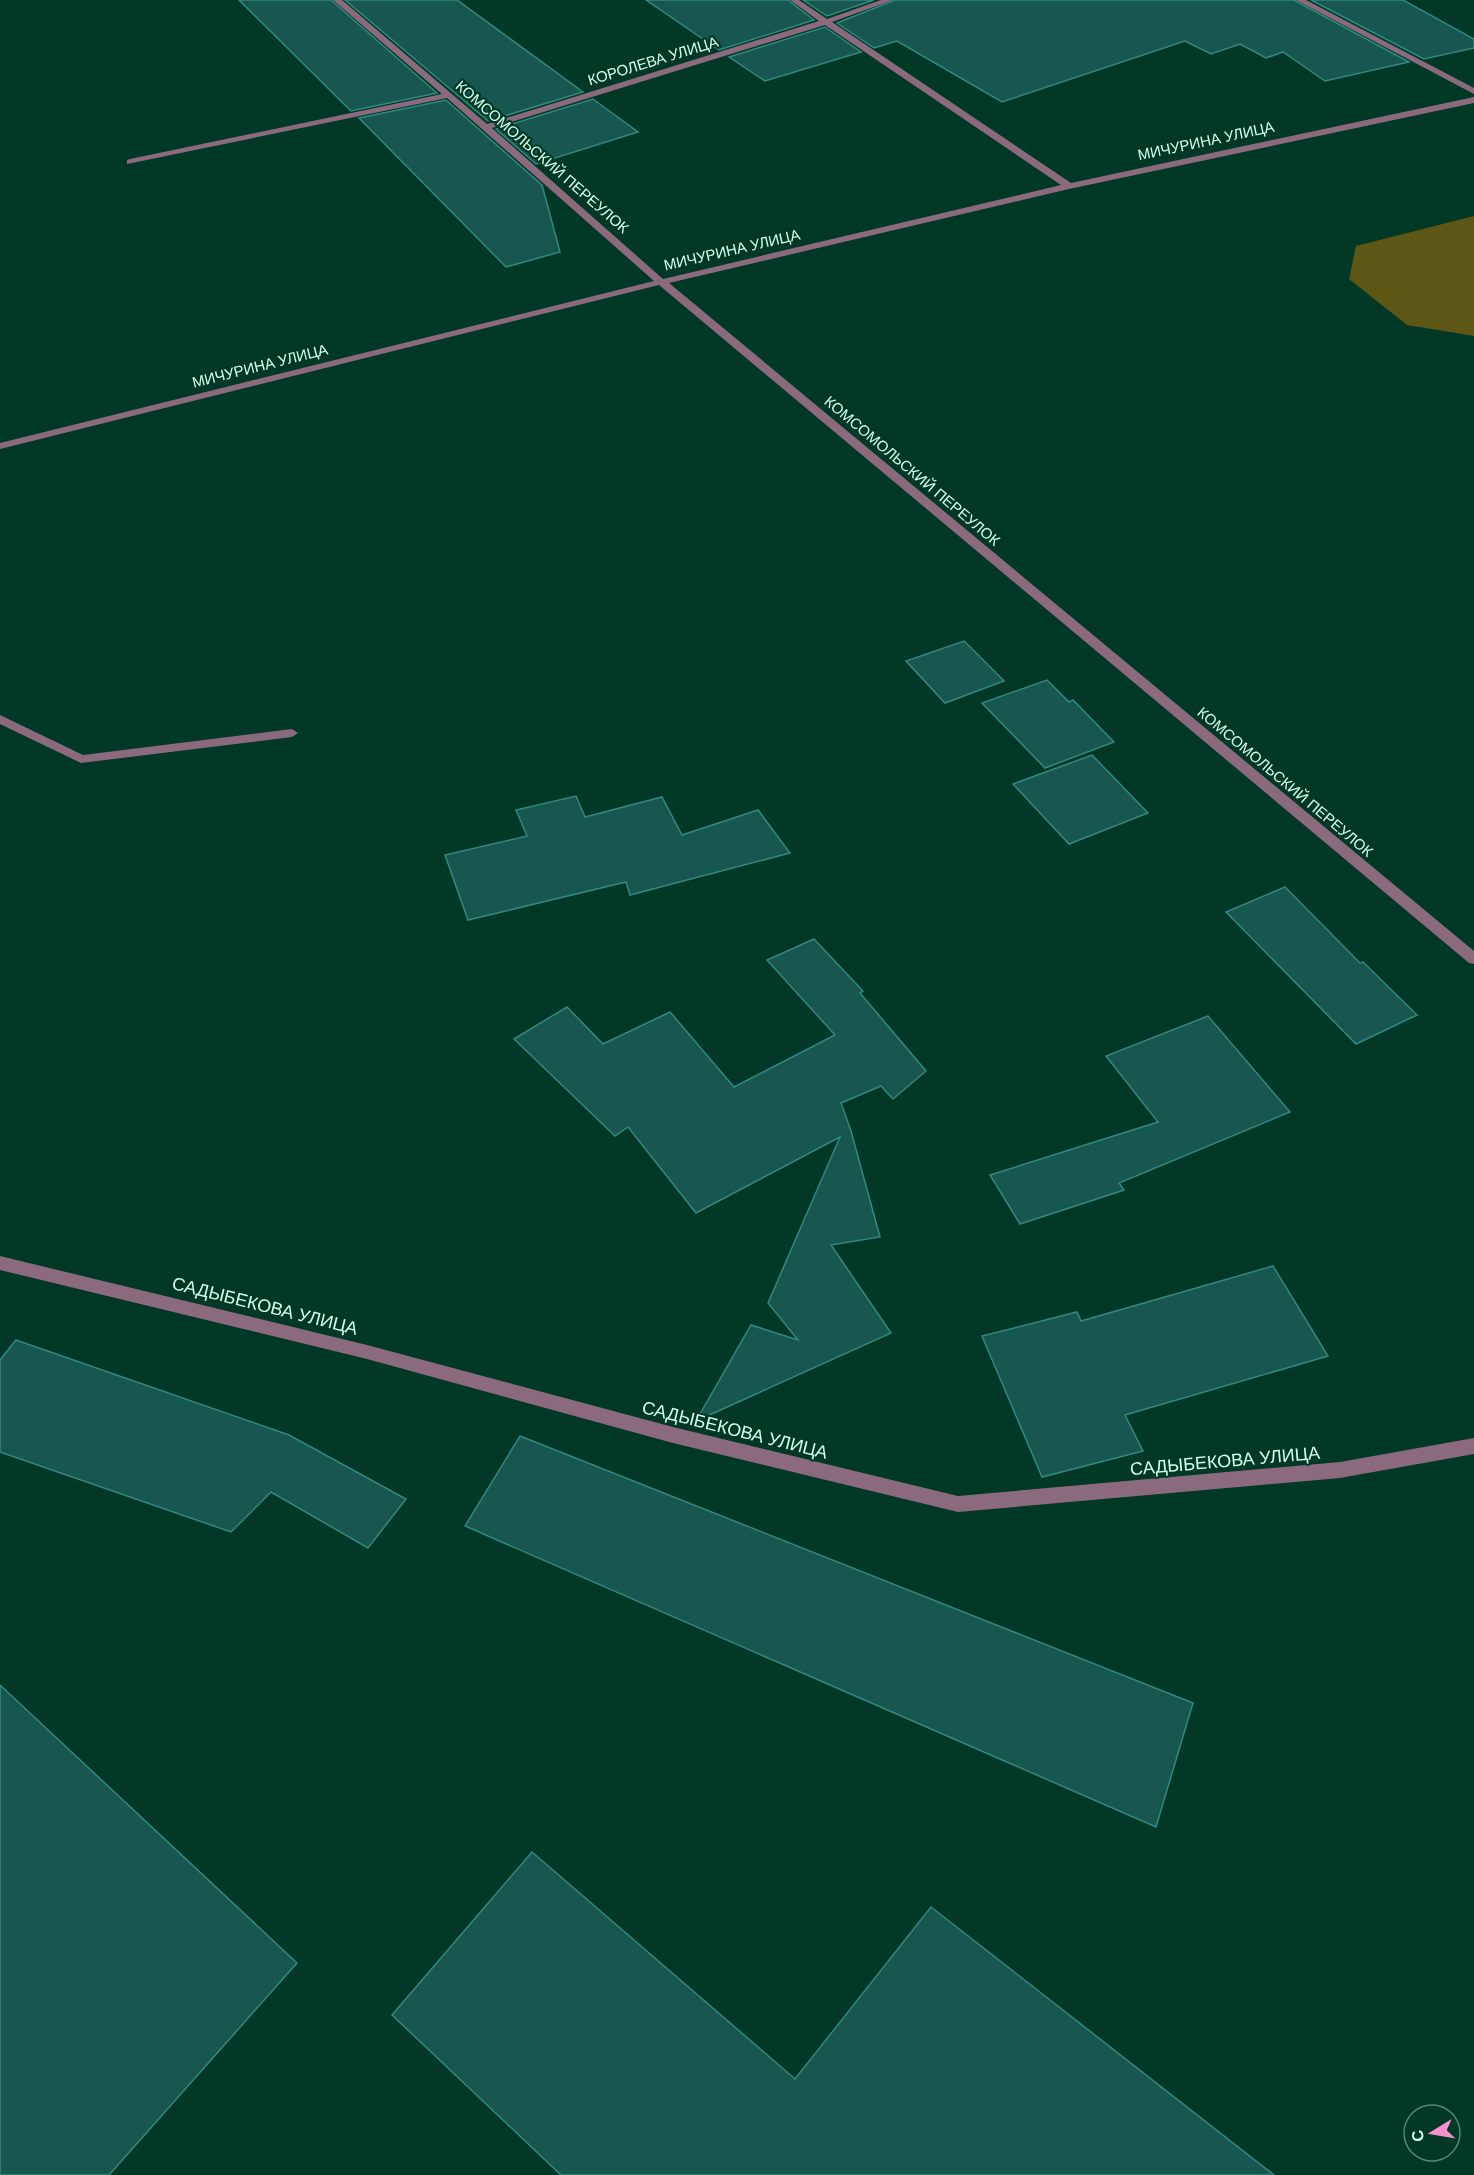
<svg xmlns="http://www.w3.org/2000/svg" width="1474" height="2175" font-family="'DM Sans',sans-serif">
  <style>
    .green { fill: #5d5716 }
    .building { fill: #185750; stroke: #31897f; stroke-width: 1.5 }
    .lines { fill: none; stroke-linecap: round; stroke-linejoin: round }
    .minor { fill: #8c6a7d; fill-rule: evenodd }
    .labels { text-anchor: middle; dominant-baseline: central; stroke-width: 4.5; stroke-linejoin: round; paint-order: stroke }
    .far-street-label { font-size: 15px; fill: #d3fee9; stroke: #013826 }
    .street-label { font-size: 18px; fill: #d3fee9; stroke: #013826 }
  </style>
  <rect width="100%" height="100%" fill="#013826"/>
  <polygon class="green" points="1474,216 1474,336 1407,325 1349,279 1356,246"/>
  <g class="building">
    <polygon points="239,0 331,0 437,93 351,111"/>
    <polygon points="345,0 457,0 583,92 488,121"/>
    <polygon points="646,0 788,0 814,20 719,50"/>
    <polygon points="803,0 874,0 827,16"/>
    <polygon points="895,0 1294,0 1409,62 1325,81 1283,52 1266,58 1240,44 1211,54 1185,41 1002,102 897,41 874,48 837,23"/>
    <polygon points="1311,0 1403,0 1474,39 1474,48 1424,59"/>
    <polygon points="825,27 861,52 765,81 729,57"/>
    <polygon points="593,99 638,132 536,164 496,129"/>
    <polygon points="446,100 542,185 560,252 506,267 359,118"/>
    <polygon points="964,641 1004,681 945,703 906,661"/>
    <polygon points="1047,680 1069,702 1073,700 1114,742 1045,768 982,703"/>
    <polygon points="1092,755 1148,813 1069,844 1013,784"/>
    <polygon points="576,796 585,817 662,797 682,835 758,810 790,853 630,895 626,882 468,920 445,855 527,836 516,810"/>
    <polygon points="1285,887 1360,963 1363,962 1417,1015 1356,1044 1226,912"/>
    <polygon points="814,939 863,991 860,993 926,1071 893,1099 881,1086 841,1103 851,1131 880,1237 831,1245 891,1333 696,1421 751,1325 798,1340 768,1303 840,1137 696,1213 628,1127 615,1136 514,1039 567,1007 603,1044 670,1012 734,1087 835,1035 767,960"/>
    <polygon points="1208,1016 1290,1112 1119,1183 1124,1190 1020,1224 990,1175 1158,1122 1106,1056"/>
    <polygon points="1273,1266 1328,1356 1125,1415 1143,1451 1042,1477 982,1336 1077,1312 1081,1321"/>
    <polygon points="16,1340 289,1435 406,1499 368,1548 271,1492 231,1532 0,1452 0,1360"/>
    <polygon points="520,1436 1193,1703 1156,1827 465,1526"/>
    <polygon points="0,1685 297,1963 109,2175 0,2175"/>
    <polygon points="532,1852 795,2079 931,1907 1274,2175 561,2175 392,2015"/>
  </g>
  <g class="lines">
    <g class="minor">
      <path d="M333 0H342L487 124 819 21 790 0H799L827 19 881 0H893L832 22 1071 183 1474 97V103L1069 189 669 283 1474 951V964L1469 963 659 285 0 449V443L654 281 447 98 127 164V160L130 159 442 94ZM825 25 1061 185 663 279 492 128Z"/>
      <polygon points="1296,0 1306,0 1474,88 1474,94"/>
      <polygon points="0,715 83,755 292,729 298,733 292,737 81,763 0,724"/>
      <polygon points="0,1256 367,1345 673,1427 958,1496 1340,1462 1474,1438 1474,1454 1340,1478 958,1512 673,1443 367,1359 0,1270"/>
    </g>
  </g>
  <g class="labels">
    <g class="far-street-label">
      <text transform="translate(653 61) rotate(-17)">КОРОЛЕВА УЛИЦА</text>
      <text transform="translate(1206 141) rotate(-12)">МИЧУРИНА УЛИЦА</text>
      <text transform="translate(542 157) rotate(41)">КОМСОМОЛЬСКИЙ ПЕРЕУЛОК</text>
      <text transform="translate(732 250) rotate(-13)">МИЧУРИНА УЛИЦА</text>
      <text transform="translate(260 366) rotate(-14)">МИЧУРИНА УЛИЦА</text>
      <text transform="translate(912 471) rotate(40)">КОМСОМОЛЬСКИЙ ПЕРЕУЛОК</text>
      <text transform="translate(1285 782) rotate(40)">КОМСОМОЛЬСКИЙ ПЕРЕУЛОК</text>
    </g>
    <g class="street-label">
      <text transform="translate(265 1306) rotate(14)">САДЫБЕКОВА УЛИЦА</text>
      <text transform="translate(735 1430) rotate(14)">САДЫБЕКОВА УЛИЦА</text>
      <text transform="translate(1225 1461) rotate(-5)">САДЫБЕКОВА УЛИЦА</text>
    </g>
  </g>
  <g transform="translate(1432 2133) rotate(259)"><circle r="28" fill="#013826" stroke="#558774" stroke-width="1.5"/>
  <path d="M0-4.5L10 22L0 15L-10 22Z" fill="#f790ce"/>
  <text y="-9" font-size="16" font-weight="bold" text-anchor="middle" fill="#d3fee9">С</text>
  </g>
</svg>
